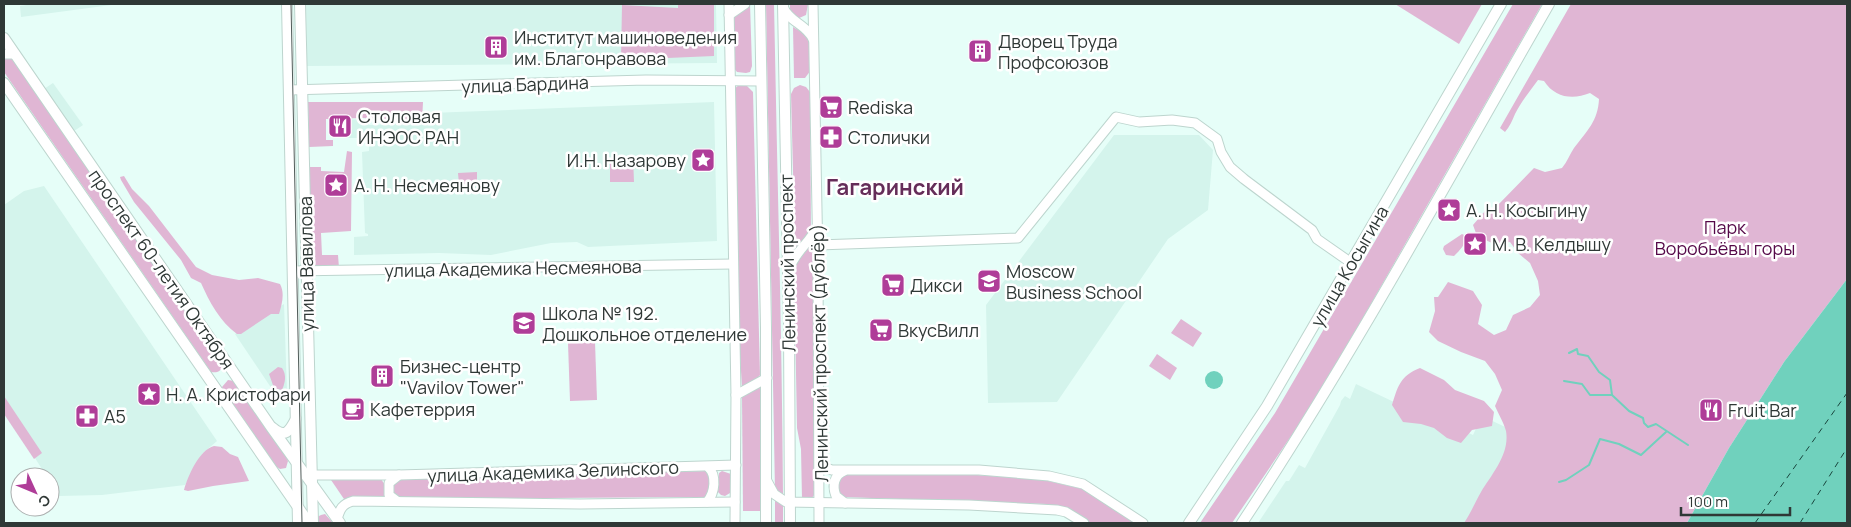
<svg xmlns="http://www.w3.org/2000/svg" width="1851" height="527" font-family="Manrope,sans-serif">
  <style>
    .built { fill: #d4f4ec }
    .green { fill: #e0b6d4 }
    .water { fill: #70d1bd }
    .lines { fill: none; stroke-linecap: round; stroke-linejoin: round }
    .stream { stroke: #70d1bd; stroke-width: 2 }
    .ferry { stroke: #19463d; stroke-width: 1; stroke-dasharray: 6 5; stroke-linecap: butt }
    .minor-casing { stroke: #bdd5ce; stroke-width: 11 }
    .major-casing { stroke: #bdd5ce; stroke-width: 12 }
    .minor { stroke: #fff; stroke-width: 9 }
    .major { stroke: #fff; stroke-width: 10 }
    .tram { stroke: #505c59; stroke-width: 1 }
    .labels { text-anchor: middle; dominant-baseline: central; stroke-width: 5; stroke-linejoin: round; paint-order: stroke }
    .poi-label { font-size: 18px; fill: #2f3836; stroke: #fff; text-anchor: start }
    .street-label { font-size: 18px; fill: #2f3836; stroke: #fff }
    .park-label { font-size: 18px; fill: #550848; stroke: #fff }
    .district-label { font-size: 22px; font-weight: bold; fill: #652d59; stroke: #fff }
  </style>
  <rect width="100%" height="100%" fill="#e6fef8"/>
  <g class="built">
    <polygon points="33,4 119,4 21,17 20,6"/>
    <polygon points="306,4 716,4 717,63 307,66"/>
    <polygon points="53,83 83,125 74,131 44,89"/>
    <polygon points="714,102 717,241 588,247 577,242 551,243 491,255 439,253 354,255 354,237 368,236 368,234 365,233 362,152 369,151 369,138 337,138 336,120 368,119 369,125 431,123 430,113"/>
    <polygon points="1114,135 1199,135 1213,150 1208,210 1168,239 1057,402 988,403 986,305"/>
    <polygon points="44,186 217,441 203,453 185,485 102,495 59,496 50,482 50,477 47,477 4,409 4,205 24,191"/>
    <polygon points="284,304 287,391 276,395 235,334"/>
    <polygon points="1356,384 1394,402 1423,411 1473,435 1482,416 1520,434 1476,523 1258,523 1286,481 1289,481 1299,465 1305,468 1340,405 1341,401 1345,396 1350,399"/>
  </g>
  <g class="green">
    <polygon points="678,4 714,4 714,56 621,60 622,5 678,8"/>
    <polygon points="732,4 750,4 752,66 750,72 746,73 737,72 733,67"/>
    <path d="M766 4H774C777 168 782 333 783 497L775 491Z"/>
    <polygon points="790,4 808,4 806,15 797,19 790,13"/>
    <polygon points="1395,4 1482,4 1459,44"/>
    <polygon points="1513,4 1542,4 1319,395 1232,523 1200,523 1275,413"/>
    <path d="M1571 4H1847V279L1784 362 1729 448 1687 523H1464C1471 513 1475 502 1481 492 1492 474 1510 454 1506 431 1504 423 1498 413 1495 406L1502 390 1495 374 1485 361 1461 352 1438 341 1429 332 1435 311 1434 297H1438L1448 282 1473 291 1482 305 1478 324 1494 335 1506 330 1513 315 1530 307 1540 295 1538 281 1530 263 1518 253 1510 242 1494 244 1477 236 1473 225 1485 211 1496 207 1534 168 1545 172 1562 168C1567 162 1570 154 1574 148 1587 131 1598 121 1599 99L1590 93C1573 100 1555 98 1544 81L1538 80C1530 91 1521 102 1515 114 1512 121 1510 126 1505 132L1500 128Z"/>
    <polygon points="793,27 810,37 811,70 805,78 794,78"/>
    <path d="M6 57 13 58 223 366C220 372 217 373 211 372L4 72V59Z"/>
    <polygon points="739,85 746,85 753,92 760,375 757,379 742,387 737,305 734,89"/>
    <polygon points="800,85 806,87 810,92 811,234 795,249 791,94 794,88"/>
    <polygon points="308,102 423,102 422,122 364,118 326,119 326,140 333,140 333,146 309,147"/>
    <polygon points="347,151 352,152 351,231 321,233 322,255 338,255 339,268 313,269 309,167 321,167 321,171 344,172"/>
    <polygon points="633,157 634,182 610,182 610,158"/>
    <polygon points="477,172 477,184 459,184 458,173"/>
    <path d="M124 176 132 189 149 206 196 267 212 275 239 280 258 278 280 284C285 293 282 304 279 314H271L241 334H237C220 322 209 301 201 283L191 278 181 260 134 202 121 180 120 177Z"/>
    <path d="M1462 234 1464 235C1467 244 1460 250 1454 256L1446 255 1443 249 1444 246Z"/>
    <polygon points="814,244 815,494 811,499 802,499 801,449 797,428 794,264 802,252"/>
    <polygon points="1181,319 1202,333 1193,347 1171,333"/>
    <polygon points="595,342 597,400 570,401 568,343"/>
    <polygon points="1157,354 1177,368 1170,380 1149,366"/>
    <path d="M278 367 282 368C287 375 285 383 282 390L274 388 269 374Z"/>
    <path d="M1420 368 1444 380 1455 390 1484 401 1494 412 1492 426 1472 430 1461 443 1447 438 1434 428 1421 424 1403 422 1392 405C1398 386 1400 376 1420 368Z"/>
    <polygon points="228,380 234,381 285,454 288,461 286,468 280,469 274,465 223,392 222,387"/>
    <polygon points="760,385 760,511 743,511 742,397"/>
    <polygon points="4,396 42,453 34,459 4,414"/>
    <path d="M214 446 222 447 230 454 238 457 249 481 213 486 188 491 184 490C188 476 199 450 214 446Z"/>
    <polygon points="708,471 711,476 710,494 705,497 397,499 392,496 392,482 399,477"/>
    <polygon points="722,471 731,474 730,493 725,496 721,495 718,492 719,473"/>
    <polygon points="842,473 977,475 1044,480 1087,490 1138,523 1091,523 1062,507 1046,504 842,497 837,490"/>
    <polygon points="381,479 385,485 385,497 344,499 331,480"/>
    <polygon points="775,498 783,504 783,523 775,523"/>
    <polygon points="325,514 333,523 316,523 317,517 321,515"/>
  </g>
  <g class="water">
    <polygon points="1847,279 1847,523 1687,523 1729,448 1784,362"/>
    <circle cx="1214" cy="380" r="9"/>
  </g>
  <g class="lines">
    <g class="stream">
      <polyline points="1569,353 1577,349 1578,354 1588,356 1599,372 1610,380 1612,395"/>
      <polyline points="1564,381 1582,384 1590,395 1612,395 1629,411 1643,418 1644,423 1648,427 1656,424 1688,445"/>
      <polyline points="1559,482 1566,480 1589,465 1600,439 1619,444 1641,455 1666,432"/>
    </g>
    <g class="ferry">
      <polyline points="1755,523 1847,393"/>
      <polyline points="1800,523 1847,448"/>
    </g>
    <g class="minor-casing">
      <g id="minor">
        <polyline points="729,4 736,395 735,523"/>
        <polyline points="813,4 818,261 819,523"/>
        <path d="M783 7C789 22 806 24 813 39"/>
        <polyline points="729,15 745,4"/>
        <polyline points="4,54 15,54"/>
        <polyline points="289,90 646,80 761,81"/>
        <polyline points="818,245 1018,238 1116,117 1139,122 1172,120 1195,123 1217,139 1221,152 1230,167 1244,179 1312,230 1317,239 1350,262"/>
        <path d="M789 270C794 252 810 243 817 227"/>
        <polyline points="293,271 733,264"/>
        <polyline points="736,395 767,378"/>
        <polyline points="820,466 832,470 979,470 1049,476 1083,484 1143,523"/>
        <path d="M844 471C834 475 832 486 836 496L845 503"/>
        <polyline points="311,475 399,475 736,465"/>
        <polyline points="767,481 774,494 786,502 969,505 1057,510 1066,512 1084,523"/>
        <polyline points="397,501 389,495 389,483 399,475"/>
        <path d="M707 502C715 493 717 475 708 467"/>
        <path d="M337 519C340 509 342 504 353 501L580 504 735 502"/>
      </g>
    </g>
    <g class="major-casing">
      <g id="major">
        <polyline points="287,4 298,523"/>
        <polyline points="300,4 313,523"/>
        <polyline points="760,4 766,328 766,523"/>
        <polyline points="783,4 789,326 790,523"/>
        <polyline points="4,38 271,427 340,523"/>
        <polyline points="4,83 309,523"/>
        <path d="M273 428C286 439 290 430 296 419"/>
        <polyline points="1189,523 1267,406 1501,4"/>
        <path d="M1242 523C1353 355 1449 178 1549 4"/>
      </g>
    </g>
    <use href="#minor" class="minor"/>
    <use href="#major" class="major"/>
    <polyline class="tram" points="291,4 302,523"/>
  </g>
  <defs>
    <g id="building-square" transform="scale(1.25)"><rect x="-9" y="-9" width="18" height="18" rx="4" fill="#af3d98" stroke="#fff"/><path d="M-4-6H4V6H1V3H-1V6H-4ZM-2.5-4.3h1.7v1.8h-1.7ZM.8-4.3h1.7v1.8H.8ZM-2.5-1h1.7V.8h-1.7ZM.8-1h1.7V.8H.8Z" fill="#fff"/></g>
    <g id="supermarket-square" transform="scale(1.25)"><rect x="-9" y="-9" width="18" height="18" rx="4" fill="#af3d98" stroke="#fff"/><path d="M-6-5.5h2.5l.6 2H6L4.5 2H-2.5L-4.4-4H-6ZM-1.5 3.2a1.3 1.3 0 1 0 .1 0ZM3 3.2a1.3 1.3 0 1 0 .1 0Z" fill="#fff"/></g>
    <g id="restaurant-square" transform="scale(1.25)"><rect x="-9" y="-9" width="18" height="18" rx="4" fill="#af3d98" stroke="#fff"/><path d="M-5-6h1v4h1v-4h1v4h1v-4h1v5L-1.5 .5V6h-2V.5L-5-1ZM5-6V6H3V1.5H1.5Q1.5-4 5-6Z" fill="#fff"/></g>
    <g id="pharmacy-square" transform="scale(1.25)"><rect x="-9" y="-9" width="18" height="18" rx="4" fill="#af3d98" stroke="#fff"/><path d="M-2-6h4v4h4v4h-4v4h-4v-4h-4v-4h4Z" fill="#fff"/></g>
    <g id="sight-square" transform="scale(1.25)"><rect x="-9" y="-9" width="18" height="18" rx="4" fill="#af3d98" stroke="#fff"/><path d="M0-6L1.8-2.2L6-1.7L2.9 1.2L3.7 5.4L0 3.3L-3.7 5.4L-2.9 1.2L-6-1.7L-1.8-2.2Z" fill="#fff"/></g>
    <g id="university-square" transform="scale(1.25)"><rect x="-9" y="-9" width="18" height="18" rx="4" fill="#af3d98" stroke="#fff"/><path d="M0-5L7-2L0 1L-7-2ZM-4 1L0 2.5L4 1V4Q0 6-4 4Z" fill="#fff"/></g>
    <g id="school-square" transform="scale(1.25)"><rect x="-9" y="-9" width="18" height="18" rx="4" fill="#af3d98" stroke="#fff"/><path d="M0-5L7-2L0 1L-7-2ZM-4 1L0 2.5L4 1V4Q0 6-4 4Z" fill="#fff"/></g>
    <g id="cafe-square" transform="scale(1.25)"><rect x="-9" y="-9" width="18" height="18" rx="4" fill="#af3d98" stroke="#fff"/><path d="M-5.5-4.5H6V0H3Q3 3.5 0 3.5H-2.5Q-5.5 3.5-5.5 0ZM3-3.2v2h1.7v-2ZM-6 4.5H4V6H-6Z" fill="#fff"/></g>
  </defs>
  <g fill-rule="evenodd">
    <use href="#building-square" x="496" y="47"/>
    <use href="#building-square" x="980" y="51"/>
    <use href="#supermarket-square" x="831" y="107"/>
    <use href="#restaurant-square" x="340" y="126"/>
    <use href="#pharmacy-square" x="831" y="137"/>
    <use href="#sight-square" x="703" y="160"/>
    <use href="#sight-square" x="336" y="185"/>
    <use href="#sight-square" x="1449" y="210"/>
    <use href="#sight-square" x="1475" y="244"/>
    <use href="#university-square" x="989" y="281"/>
    <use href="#supermarket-square" x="893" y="285"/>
    <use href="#school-square" x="524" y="323"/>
    <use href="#supermarket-square" x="881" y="330"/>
    <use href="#building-square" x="382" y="376"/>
    <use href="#sight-square" x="149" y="394"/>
    <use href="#cafe-square" x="353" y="409"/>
    <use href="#restaurant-square" x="1711" y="410"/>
    <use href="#pharmacy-square" x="87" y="416"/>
  </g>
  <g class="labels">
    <g class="poi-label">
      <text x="514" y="37">Институт машиноведения<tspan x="514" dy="21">им. Благонравова</tspan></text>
      <text x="998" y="41">Дворец Труда<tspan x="998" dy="21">Профсоюзов</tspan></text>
      <text x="848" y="107">Rediska</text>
      <text x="358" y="116">Столовая<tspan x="358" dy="21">ИНЭОС РАН</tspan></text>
      <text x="848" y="137">Столички</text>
      <text x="686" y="160" text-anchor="end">И.Н. Назарову</text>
      <text x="354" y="185">А. Н. Несмеянову</text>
      <text x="1466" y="210">А. Н. Косыгину</text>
      <text x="1492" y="244">М. В. Келдышу</text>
      <text x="1006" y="271">Moscow<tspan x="1006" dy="21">Business School</tspan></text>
      <text x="910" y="285">Дикси</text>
      <text x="542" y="313">Школа № 192.<tspan x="542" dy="21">Дошкольное отделение</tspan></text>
      <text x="898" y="330">ВкусВилл</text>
      <text x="400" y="366">Бизнес-центр<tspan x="400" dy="21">"Vavilov Tower"</tspan></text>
      <text x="166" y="394">Н. А. Кристофари</text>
      <text x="370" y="409">Кафетеррия</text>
      <text x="1728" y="410">Fruit Bar</text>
      <text x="104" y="416">А5</text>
    </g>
    <g class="street-label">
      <text transform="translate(525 84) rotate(-2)">улица Бардина</text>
      <text transform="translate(787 263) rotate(-91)">Ленинский проспект</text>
      <text transform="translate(306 264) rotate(-91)">улица Вавилова</text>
      <text transform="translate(1349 266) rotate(-60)">улица Косыгина</text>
      <text transform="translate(513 268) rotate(-1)">улица Академика Несмеянова</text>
      <text transform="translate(162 269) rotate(55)">проспект 60-летия Октября</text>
      <text transform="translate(819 353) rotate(-91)">Ленинский проспект (дублёр)</text>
      <text transform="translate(553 471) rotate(-2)">улица Академика Зелинского</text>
    </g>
    <g class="park-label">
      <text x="1725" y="227">Парк<tspan x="1725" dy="21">Воробьёвы горы</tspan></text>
    </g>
    <g class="district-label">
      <text x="895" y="187">Гагаринский</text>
    </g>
  </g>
  <rect width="1851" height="527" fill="none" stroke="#2f3836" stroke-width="10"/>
  <g transform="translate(35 492) rotate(134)"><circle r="24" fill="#ffffff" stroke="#acafaf"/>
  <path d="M0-4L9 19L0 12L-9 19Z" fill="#af3d98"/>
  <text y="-8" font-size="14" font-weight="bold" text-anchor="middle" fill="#2f3836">С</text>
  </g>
  <path d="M1681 507v8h109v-8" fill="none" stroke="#2f3836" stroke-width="2.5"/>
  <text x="1688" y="507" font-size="15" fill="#2f3836" stroke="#ffffff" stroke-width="4" paint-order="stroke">100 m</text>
</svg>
